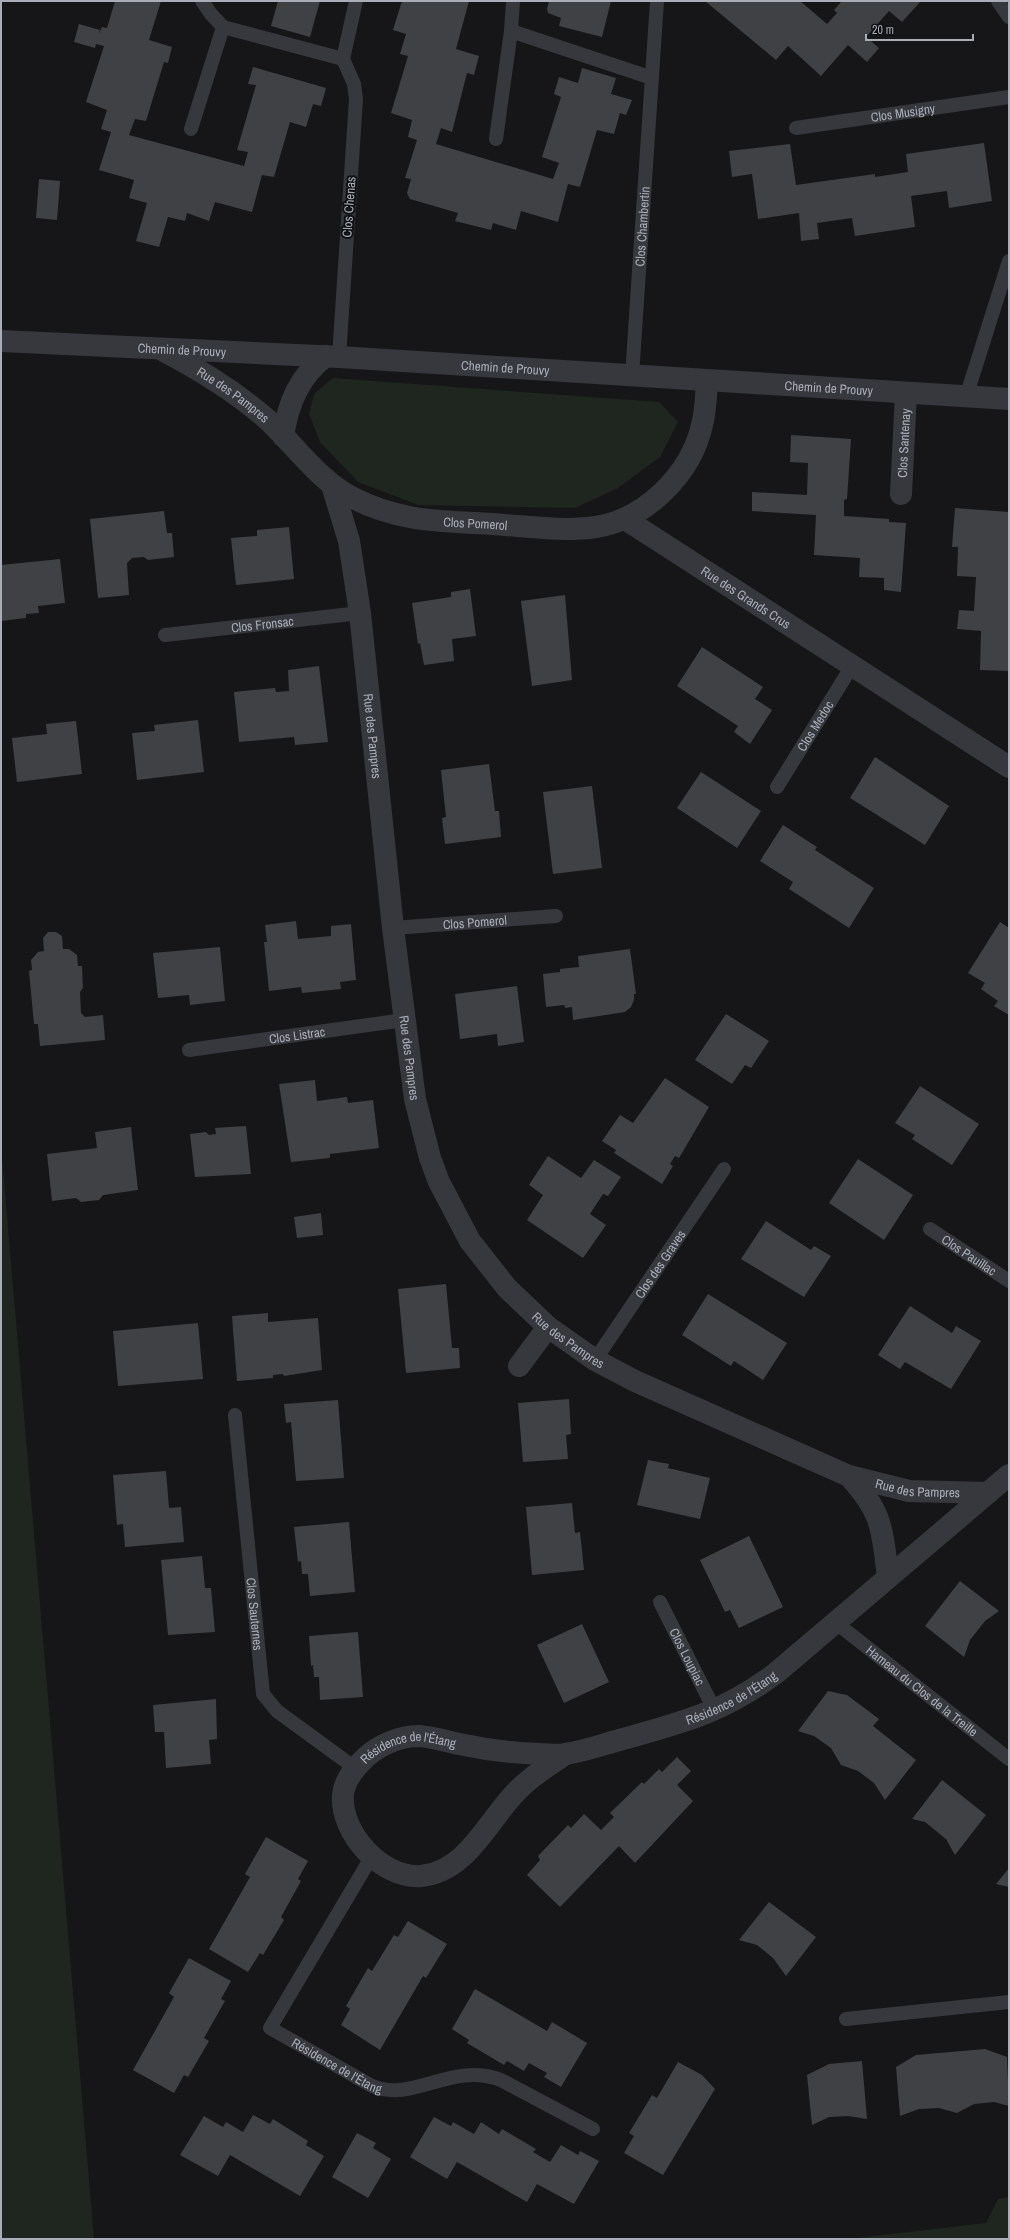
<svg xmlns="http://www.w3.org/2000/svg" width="1010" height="2240" font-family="'Archivo Narrow',sans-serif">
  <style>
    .green { fill: #1e261f }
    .building { fill: #404145 }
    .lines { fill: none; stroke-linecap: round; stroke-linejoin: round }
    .service { stroke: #37383d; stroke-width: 14 }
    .minor { stroke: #37383d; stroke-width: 22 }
    .labels { text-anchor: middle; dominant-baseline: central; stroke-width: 4; stroke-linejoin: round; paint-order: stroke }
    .street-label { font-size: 13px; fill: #a8adb8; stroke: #111113 }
  </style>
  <rect width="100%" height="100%" fill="#161618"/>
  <g class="green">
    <polygon points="333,378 659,402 678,422 660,457 618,488 575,508 418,505 358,482 320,442 309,414 314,394"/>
    <polygon points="1,1145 94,2239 1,2239"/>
    <polygon points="1009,2197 1009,2239 848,2239 986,2223 998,2199"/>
  </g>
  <g class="building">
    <polygon points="115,1 161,1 149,40 172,47 168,63 164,62 146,121 135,119 129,135 244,166 248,152 237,150 256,85 248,84 253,67 326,88 321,106 313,104 306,127 290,122 274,177 262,175 252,212 215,202 209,221 187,213 185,221 168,217 159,247 136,241 147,203 129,198 134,180 99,170 111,132 101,129 107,110 86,102 104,46 96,44 95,48 74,42 79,24 100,30 99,34 102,27 107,28"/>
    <polygon points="278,1 320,1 310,37 271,26"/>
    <polygon points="402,1 469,1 456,49 479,56 474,75 467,73 452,132 441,128 436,144 553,179 559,163 542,157 561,97 554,94 559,77 578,83 582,68 616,78 611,94 632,100 626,115 620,113 614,134 597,130 580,187 568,184 558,222 521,211 516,230 493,223 491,230 455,221 458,213 410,199 407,193 411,179 405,178 417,140 408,137 412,120 391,113 408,56 400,54 406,34 393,30"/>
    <polygon points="549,1 611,1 602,37 559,26 561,18 548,13 547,9"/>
    <polygon points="705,1 800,1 827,24 837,13 834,10 842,1 921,1 902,22 889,11 866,37 879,48 867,62 848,45 821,76 788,46 776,60"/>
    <polygon points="984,143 992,201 949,208 947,191 911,196 915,227 855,236 852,218 817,223 819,239 801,241 799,213 758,219 752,174 732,177 729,151 790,144 796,185 875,174 875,177 908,172 906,154"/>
    <polygon points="39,179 60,181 57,220 36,218"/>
    <polygon points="791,435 851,439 847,499 844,500 844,516 889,519 889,522 906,523 901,592 884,590 884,578 859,577 860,558 814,555 816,515 752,511 752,492 807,495 808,463 790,462"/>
    <polygon points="955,508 1009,512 1009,671 980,670 981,631 957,629 959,610 974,611 976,577 957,576 958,547 952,547"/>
    <polygon points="164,511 167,533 172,533 174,557 148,560 144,557 132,558 127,563 129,595 98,598 90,519"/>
    <polygon points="289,527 294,579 236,585 231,538 257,536 257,530"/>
    <polygon points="60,559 65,603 38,606 39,613 26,614 26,618 1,621 1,565"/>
    <polygon points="470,589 476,636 452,639 454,661 424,665 420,643 418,644 412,603 451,597 451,592"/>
    <polygon points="565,595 572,680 532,686 521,601"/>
    <polygon points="702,647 763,687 755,699 772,710 750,744 734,732 738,726 677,686"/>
    <polygon points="319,666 328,742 295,745 294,737 239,742 234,692 275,688 276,692 289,691 288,670"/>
    <polygon points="198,720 204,772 137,780 132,733 155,731 154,725"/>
    <polygon points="76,721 82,774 17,782 12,738 47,734 46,724"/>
    <polygon points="875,757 949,806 925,845 850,798"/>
    <polygon points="489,764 495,811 499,811 501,837 445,844 442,818 446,817 441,770"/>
    <polygon points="701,772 761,811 737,848 677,808"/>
    <polygon points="592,786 602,868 553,874 543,792"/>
    <polygon points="783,825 817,847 815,850 874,888 849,928 789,889 793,882 760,861"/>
    <polygon points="296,921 298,939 331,936 331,926 351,924 356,980 340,982 341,989 302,993 301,987 269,991 264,942 267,942 265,925"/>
    <polygon points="1000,922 1009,928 1009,1015 994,1006 998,1001 981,989 985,983 968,973"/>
    <polygon points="48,932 56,932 62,936 63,949 69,949 77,955 78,966 82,966 83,988 80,992 81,1013 85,1017 103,1015 105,1040 40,1046 38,1024 34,1024 29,971 32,970 31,960 38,952 44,951 43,938"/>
    <polygon points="220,947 225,1001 190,1005 189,995 158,998 153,953"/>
    <polygon points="630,949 636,994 634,994 634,1000 631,1007 625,1012 573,1020 572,1007 565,1008 564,1005 546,1007 543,974 560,972 560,969 579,967 578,956"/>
    <polygon points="517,986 524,1042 498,1046 497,1034 460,1039 455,994"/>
    <polygon points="726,1014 769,1041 751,1068 745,1065 732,1084 695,1060"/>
    <polygon points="665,1078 709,1107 679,1158 675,1156 670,1164 673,1166 662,1184 614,1153 616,1150 602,1141 620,1115 633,1123"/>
    <polygon points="315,1080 317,1101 347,1097 348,1103 373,1100 379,1148 330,1154 330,1158 291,1162 279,1084"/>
    <polygon points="920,1086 979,1124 952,1165 912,1139 915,1135 895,1123"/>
    <polygon points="246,1126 251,1174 195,1177 190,1134 206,1132 209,1135 216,1134 215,1128"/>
    <polygon points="131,1127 138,1190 103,1195 99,1200 81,1202 76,1198 52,1201 47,1154 97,1148 95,1132"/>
    <polygon points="548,1156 581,1178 594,1160 621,1177 608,1196 603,1194 590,1214 606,1225 583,1258 527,1220 543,1195 529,1185"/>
    <polygon points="858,1159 913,1195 884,1240 829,1203"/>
    <polygon points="321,1213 323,1235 297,1238 294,1217"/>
    <polygon points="766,1221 811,1250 814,1246 831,1256 804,1297 741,1259"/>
    <polygon points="446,1284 452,1348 459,1348 460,1368 406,1373 398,1289"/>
    <polygon points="708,1294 787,1343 763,1380 734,1361 731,1366 682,1335"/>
    <polygon points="910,1306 952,1333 956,1326 981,1341 951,1389 905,1362 900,1369 878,1355"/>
    <polygon points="268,1313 268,1322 318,1318 322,1370 284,1376 283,1374 273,1375 273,1378 237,1381 232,1316"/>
    <polygon points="198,1323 203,1379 118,1386 113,1331"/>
    <polygon points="569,1399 571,1434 566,1435 568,1459 523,1462 518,1403"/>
    <polygon points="338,1400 344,1478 296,1481 291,1422 286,1423 284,1404"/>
    <polygon points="648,1460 669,1464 668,1468 710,1478 700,1519 637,1505"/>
    <polygon points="166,1471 169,1508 181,1507 184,1542 125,1547 123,1524 117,1525 113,1475"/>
    <polygon points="572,1503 575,1533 580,1532 584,1570 532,1575 526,1507"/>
    <polygon points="349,1522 355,1592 310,1596 308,1574 302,1574 301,1561 298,1562 294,1527"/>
    <polygon points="749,1536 783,1607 739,1628 730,1610 725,1612 700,1560"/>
    <polygon points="202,1556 205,1588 211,1588 215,1632 168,1635 161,1560"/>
    <polygon points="960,1581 999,1611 985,1621 970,1640 964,1657 925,1626"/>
    <polygon points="582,1624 609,1682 564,1703 537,1645"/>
    <polygon points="358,1632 363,1697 320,1700 319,1677 314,1677 313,1665 311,1666 309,1636"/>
    <polygon points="828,1691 847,1695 879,1719 873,1726 916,1760 885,1800 874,1783 858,1771 841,1765 831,1748 814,1736 798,1731"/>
    <polygon points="216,1699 217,1739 209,1740 211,1764 166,1768 164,1732 155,1732 153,1705"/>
    <polygon points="677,1757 691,1771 677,1785 693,1801 635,1863 619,1846 560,1907 527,1875 540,1860 538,1856 568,1825 571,1828 584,1814 601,1830 614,1817 610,1813 642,1782 644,1784 659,1769 662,1772"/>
    <polygon points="942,1780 986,1815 955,1855 946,1839 925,1822 912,1819"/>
    <polygon points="266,1837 308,1861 298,1879 301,1881 281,1917 284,1920 263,1955 260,1953 248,1972 209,1949 250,1877 245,1874"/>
    <polygon points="1009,1868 1009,1887 996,1884"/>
    <polygon points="769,1902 816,1937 786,1976 773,1958 757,1945 739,1940"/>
    <polygon points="408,1921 447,1944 426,1978 423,1976 380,2050 341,2025 350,2009 346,2006 368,1968 372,1971 394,1935 398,1937"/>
    <polygon points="189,1958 231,1981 221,1999 225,2001 204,2038 209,2041 188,2077 184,2075 174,2093 133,2070 174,1997 169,1993"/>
    <polygon points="475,1989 547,2031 552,2022 587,2043 561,2087 544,2077 547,2073 529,2063 524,2071 507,2061 504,2065 467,2043 469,2040 452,2029"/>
    <polygon points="985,2049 1007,2057 1009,2106 994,2102 974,2104 957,2113 939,2108 919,2109 900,2116 896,2067 916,2055"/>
    <polygon points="862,2061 867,2119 848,2116 829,2117 812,2125 807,2075 829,2064"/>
    <polygon points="678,2062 702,2075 715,2089 663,2175 624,2153 634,2136 629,2133 652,2095 657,2098"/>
    <polygon points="253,2115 270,2124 273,2119 308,2141 306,2145 324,2156 300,2196 230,2155 218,2176 180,2155 204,2116 223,2127 226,2122 243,2132"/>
    <polygon points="434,2117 451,2126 453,2122 474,2134 481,2122 499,2134 502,2129 536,2149 533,2152 550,2162 561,2145 578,2155 580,2151 599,2161 574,2204 537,2184 527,2202 457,2162 447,2179 410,2157"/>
    <polygon points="357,2133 376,2143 373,2148 391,2159 368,2198 332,2177"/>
  </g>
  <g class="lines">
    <g class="service">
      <polyline points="202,1 211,14 223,27"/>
      <polyline points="998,1 1009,17"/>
      <polyline points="511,31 513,1"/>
      <polyline points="343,59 356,1"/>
      <path id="s1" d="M796 128 1009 97"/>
      <polyline points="191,129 223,27 343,59 354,84 356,99 339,357"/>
      <polyline points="496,139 511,31 652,78"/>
      <path id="s2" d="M632 376 657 1"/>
      <polyline points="966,397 1009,261"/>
      <path id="s3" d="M165 635 360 613"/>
      <path id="s4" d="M777 787 852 666"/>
      <path id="s5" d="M393 928 556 916"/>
      <path id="s6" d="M189 1050 404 1020"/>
      <path id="s7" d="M930 1229 1009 1281"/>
      <path id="s8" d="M595 1360 724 1169"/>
      <path id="s9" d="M235 1415 263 1694 277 1711 355 1768"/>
      <path id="s10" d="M660 1602 715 1711"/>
      <path id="s11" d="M835 1622 1009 1759"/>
      <path id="s12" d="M372 1856 270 2028 372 2086C415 2103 451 2061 501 2080L593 2129"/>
      <polyline points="846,2019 1009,2002"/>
    </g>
    <g class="minor">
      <path id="s13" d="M1 341 339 357 1009 399"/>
      <path id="s14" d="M164 351C202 371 238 393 270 422 297 448 318 479 351 497 399 522 440 521 492 524 525 526 562 532 596 527 646 519 691 474 702 425 706 410 706 395 707 380"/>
      <path d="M283 436C288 404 299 376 326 356"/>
      <path id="s15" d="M332 485 349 541 360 613 393 928 415 1099 430 1158 439 1182 470 1241 507 1288 548 1327 595 1360 635 1381 849 1476 909 1491 988 1493"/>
      <path id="s16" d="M901 494 906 393"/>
      <path id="s17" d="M625 519 1009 767"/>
      <polyline points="519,1366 548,1327"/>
      <path d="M849 1476C883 1513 882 1529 888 1577"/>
      <path id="s18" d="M564 1755C548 1766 531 1776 517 1791 488 1820 467 1872 421 1876 382 1879 340 1833 343 1795 344 1782 353 1770 362 1761 376 1746 399 1736 419 1736 432 1737 446 1741 459 1744 487 1750 512 1753 541 1754 549 1754 558 1756 565 1754 585 1751 604 1744 623 1739 684 1722 724 1712 776 1673L1009 1475"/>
    </g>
  </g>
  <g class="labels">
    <g class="street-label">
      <text stroke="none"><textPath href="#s1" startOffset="108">Clos Musigny</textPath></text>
      <text transform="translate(349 207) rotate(-86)">Clos Chenas</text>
      <text stroke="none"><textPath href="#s2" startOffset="150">Clos Chambertin</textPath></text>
      <text stroke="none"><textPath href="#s13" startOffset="181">Chemin de Prouvy</textPath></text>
      <text stroke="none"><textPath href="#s13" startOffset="505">Chemin de Prouvy</textPath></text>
      <text stroke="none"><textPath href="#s13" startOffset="829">Chemin de Prouvy</textPath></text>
      <text stroke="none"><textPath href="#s14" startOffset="82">Rue des Pampres</textPath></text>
      <text stroke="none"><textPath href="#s16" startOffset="51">Clos Santenay</textPath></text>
      <text stroke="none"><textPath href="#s14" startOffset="367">Clos Pomerol</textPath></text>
      <text stroke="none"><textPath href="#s17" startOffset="144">Rue des Grands Crus</textPath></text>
      <text stroke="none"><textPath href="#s3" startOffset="98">Clos Fronsac</textPath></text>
      <text stroke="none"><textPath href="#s4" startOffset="72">Clos Medoc</textPath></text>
      <text stroke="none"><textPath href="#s15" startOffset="255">Rue des Pampres</textPath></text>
      <text stroke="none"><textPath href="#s5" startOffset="82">Clos Pomerol</textPath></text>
      <text stroke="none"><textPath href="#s6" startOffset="109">Clos Listrac</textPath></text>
      <text stroke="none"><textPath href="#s15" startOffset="579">Rue des Pampres</textPath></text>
      <text stroke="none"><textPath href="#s7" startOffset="47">Clos Pauillac</textPath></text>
      <text stroke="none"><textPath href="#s8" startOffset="116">Clos des Graves</textPath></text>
      <text stroke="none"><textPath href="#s15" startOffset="914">Rue des Pampres</textPath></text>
      <text stroke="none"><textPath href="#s15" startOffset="1297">Rue des Pampres</textPath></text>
      <text stroke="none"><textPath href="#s9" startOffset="200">Clos Sauternes</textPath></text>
      <text stroke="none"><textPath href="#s10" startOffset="61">Clos Loupiac</textPath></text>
      <text stroke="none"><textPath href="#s11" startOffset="111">Hameau du Clos de la Treille</textPath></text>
      <text stroke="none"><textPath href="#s18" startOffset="743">Résidence de l'Étang</textPath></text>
      <text stroke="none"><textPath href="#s18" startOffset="406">Résidence de l'Étang</textPath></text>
      <text stroke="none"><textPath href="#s12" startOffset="277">Résidence de l'Étang</textPath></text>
    </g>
  </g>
  <rect width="1010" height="2240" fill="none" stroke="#a8adb8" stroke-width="4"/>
  <path d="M866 34v6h107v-6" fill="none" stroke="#a8adb8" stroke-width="2"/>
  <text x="872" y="34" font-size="12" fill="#a8adb8" stroke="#111113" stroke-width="3" paint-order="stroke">20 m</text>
</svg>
